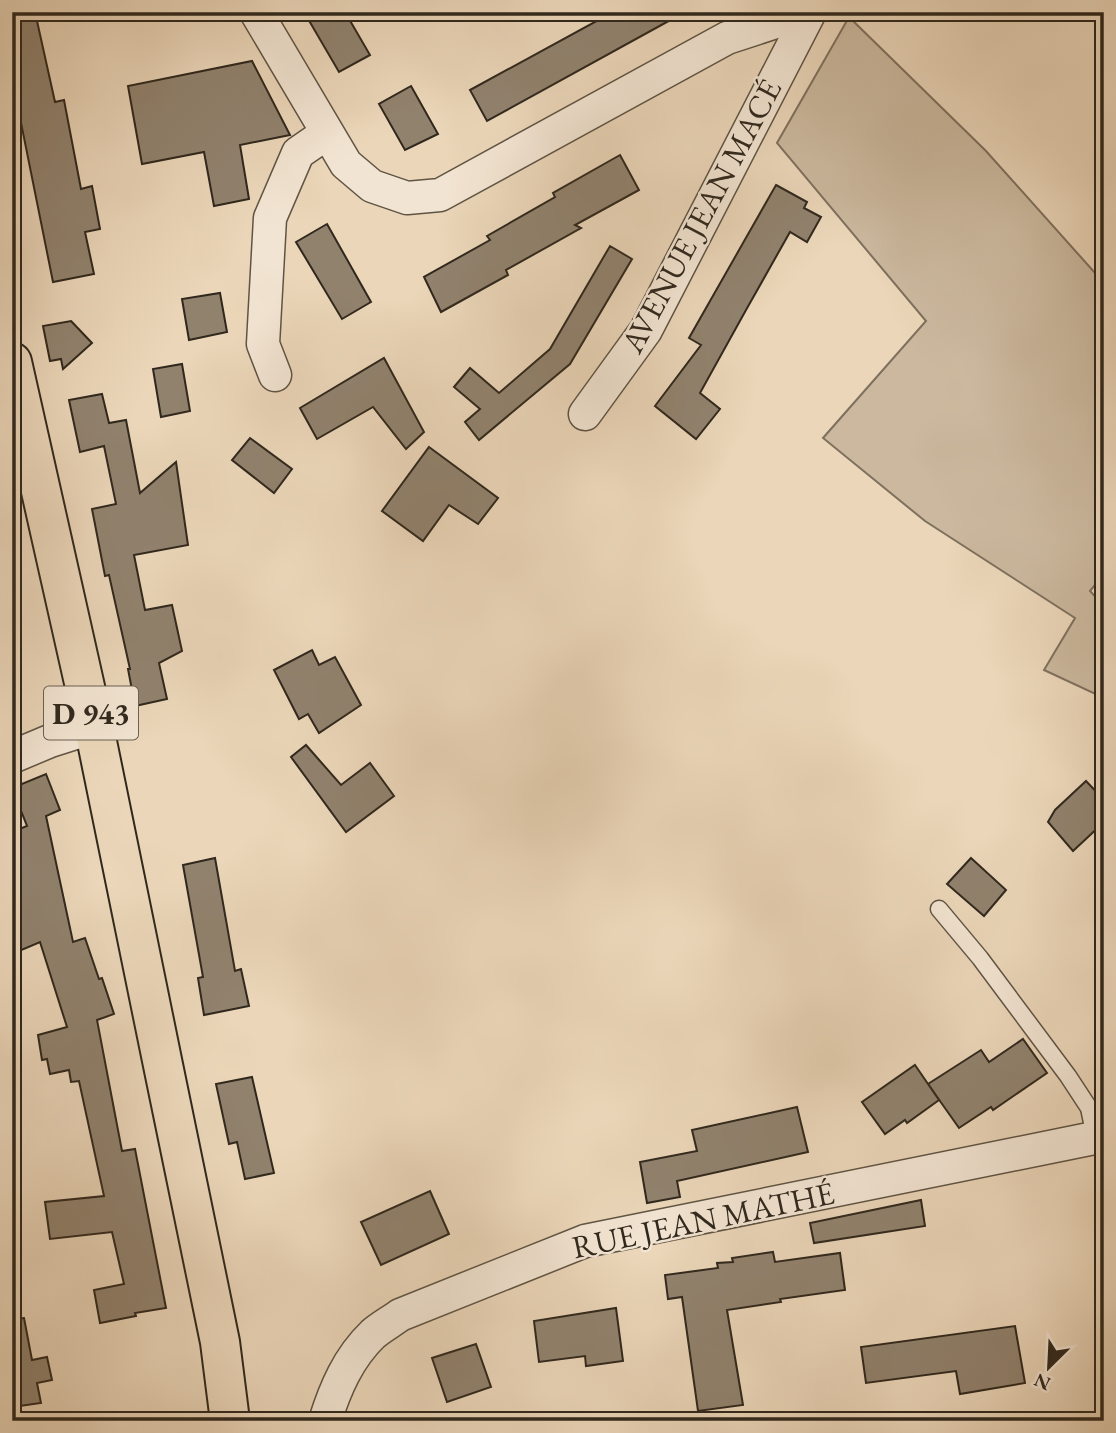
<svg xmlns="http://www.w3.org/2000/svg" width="1116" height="1433" font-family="'EB Garamond',serif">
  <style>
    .green { fill: #cbb89e; stroke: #7e705e; stroke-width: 2 }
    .building { fill: #91826e; stroke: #30281d; stroke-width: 2 }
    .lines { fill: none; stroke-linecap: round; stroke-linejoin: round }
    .lane-casing { stroke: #5f5444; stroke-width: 19 }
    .street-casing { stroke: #5f5444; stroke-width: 35 }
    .primary-casing { stroke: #30281d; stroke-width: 42 }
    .lane { stroke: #f2e4d2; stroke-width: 16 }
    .street { stroke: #f2e4d2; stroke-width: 32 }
    .primary { stroke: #ebd6b9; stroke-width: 38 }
    .labels { text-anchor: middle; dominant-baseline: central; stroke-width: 5; stroke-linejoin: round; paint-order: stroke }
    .shield { fill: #f2e4d2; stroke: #6a6053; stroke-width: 2 }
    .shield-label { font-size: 30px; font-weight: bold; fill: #30281d }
    .street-label { font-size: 32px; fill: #30281d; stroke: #f2e4d2 }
  </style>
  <rect width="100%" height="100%" fill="#ebd6b9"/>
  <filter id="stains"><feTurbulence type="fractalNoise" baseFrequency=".00286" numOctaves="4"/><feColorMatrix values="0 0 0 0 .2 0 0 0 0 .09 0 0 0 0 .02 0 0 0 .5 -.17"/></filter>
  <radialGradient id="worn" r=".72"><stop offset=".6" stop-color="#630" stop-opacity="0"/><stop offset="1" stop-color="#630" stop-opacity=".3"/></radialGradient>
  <polygon class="green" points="849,17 986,151 1104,283 1104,574 1090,591 1104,606 1104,698 1044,670 1075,618 925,521 823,438 926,321 777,143"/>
  <g class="building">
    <polygon points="12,12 35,12 55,102 64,100 81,189 92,186 100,229 85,232 94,274 53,282 12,78"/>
    <polygon points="304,12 345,12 370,55 339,72"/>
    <polygon points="613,12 685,12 487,121 470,90"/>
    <polygon points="252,61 290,135 240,145 249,199 214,206 204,152 142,164 128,86"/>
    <polygon points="411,86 438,134 405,150 379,104"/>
    <polygon points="620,155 639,190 575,225 581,228 506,270 508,275 441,312 424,277 490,240 487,236 555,197 553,193"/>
    <polygon points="776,185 807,202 804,208 821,217 807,242 790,232 746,310 700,393 720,409 696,439 655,406 701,345 689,338"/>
    <polygon points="327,224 371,302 342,319 296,242"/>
    <polygon points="610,246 632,259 570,364 479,440 465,422 480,409 454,387 470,368 499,393 550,349"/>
    <polygon points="220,293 227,332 189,340 182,299"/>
    <polygon points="71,321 92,343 63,369 61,359 50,361 43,326"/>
    <polygon points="384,358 424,432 406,449 373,407 317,439 300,408"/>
    <polygon points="182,364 190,411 161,417 153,369"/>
    <polygon points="102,394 109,423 126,420 140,493 176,462 188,545 134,555 145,610 172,605 182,651 159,663 167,699 135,706 128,669 130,669 109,575 105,576 92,509 116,504 104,446 80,452 69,400"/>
    <polygon points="250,438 292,469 274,493 232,460"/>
    <polygon points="429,447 498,498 478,524 449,505 423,541 382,511"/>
    <polygon points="312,650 319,665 335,657 361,705 319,733 308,714 299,719 274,670"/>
    <polygon points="306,745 341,785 370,763 394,796 346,832 291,757"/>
    <polygon points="46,774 60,810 46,816 73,942 85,938 99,979 102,978 114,1014 97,1020 122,1151 135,1149 166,1308 135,1313 136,1316 100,1323 94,1290 124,1284 112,1232 50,1239 45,1202 104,1196 79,1081 71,1082 69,1070 50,1074 47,1059 42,1060 38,1035 67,1027 40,942 12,954 12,832 27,826 12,788"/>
    <polygon points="1086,781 1104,800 1104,822 1073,851 1048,822 1055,810"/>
    <polygon points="215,858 235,971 241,969 249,1006 204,1015 198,978 203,977 183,865"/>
    <polygon points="971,858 1006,890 984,916 947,884"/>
    <polygon points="1023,1039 1047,1073 993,1110 991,1107 959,1128 928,1084 981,1050 989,1062"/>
    <polygon points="915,1065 939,1100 907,1123 905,1120 885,1134 862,1102"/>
    <polygon points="252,1077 274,1173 245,1179 237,1142 229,1144 216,1084"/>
    <polygon points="797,1107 808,1152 677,1181 680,1197 647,1203 640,1162 697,1151 692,1130"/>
    <polygon points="430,1191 449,1234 381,1265 361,1222"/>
    <polygon points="921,1200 925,1226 814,1243 810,1223"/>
    <polygon points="773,1252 775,1262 840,1253 845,1290 780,1299 781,1302 727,1310 743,1405 698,1411 682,1297 668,1299 665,1275 718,1268 717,1263 733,1262 732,1258"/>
    <polygon points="616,1308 623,1361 586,1366 585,1356 539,1362 534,1321"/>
    <polygon points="24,1318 32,1360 47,1357 52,1380 37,1383 41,1403 12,1407 12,1319"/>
    <polygon points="1015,1326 1025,1383 960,1394 956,1371 866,1383 861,1347"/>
    <polygon points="476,1344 491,1387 447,1402 432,1358"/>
  </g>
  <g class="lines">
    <g class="lane-casing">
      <polyline id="lane" points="939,909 980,958 1068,1076 1089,1108 1095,1137"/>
    </g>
    <g class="street-casing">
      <g id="street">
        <polyline points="256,12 346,164 372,186 407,198 440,195 727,38 806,12"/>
        <polyline points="275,375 263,344 270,218 298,153 327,133"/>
        <polyline points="585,414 646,330 810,12"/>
        <polyline points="12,757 50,741 94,727"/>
        <path d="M325 1421C335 1389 348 1358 373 1334 381 1327 392 1321 400 1315L585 1241 1104 1136"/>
      </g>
    </g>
    <g class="primary-casing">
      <polyline id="primary" points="12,362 94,727 163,1065 220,1342 230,1421"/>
    </g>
    <use href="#lane" class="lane"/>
    <use href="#street" class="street"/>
    <use href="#primary" class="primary"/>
  </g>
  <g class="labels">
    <rect class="shield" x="44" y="686.5" width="94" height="53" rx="5"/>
    <g class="shield-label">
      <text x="91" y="713">D 943</text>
    </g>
    <g class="street-label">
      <text transform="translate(701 216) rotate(-62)">AVENUE JEAN MACÉ</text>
      <text transform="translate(703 1220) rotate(-12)">RUE JEAN MATHÉ</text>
    </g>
  </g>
  <rect width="1116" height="1433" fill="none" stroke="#ebd6b9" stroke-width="42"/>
  <rect x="14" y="14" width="1088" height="1405" fill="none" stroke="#30281d" stroke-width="3.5"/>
  <rect x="21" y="21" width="1074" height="1391" fill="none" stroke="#30281d" stroke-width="2"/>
  <g transform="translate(1049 1367) rotate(204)" stroke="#f2e4d2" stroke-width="5" paint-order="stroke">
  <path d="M0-5L12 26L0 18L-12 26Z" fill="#30281d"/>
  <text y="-10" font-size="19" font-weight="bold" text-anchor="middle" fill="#30281d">N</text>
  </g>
  <rect width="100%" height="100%" filter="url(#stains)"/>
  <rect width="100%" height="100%" fill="url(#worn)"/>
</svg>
